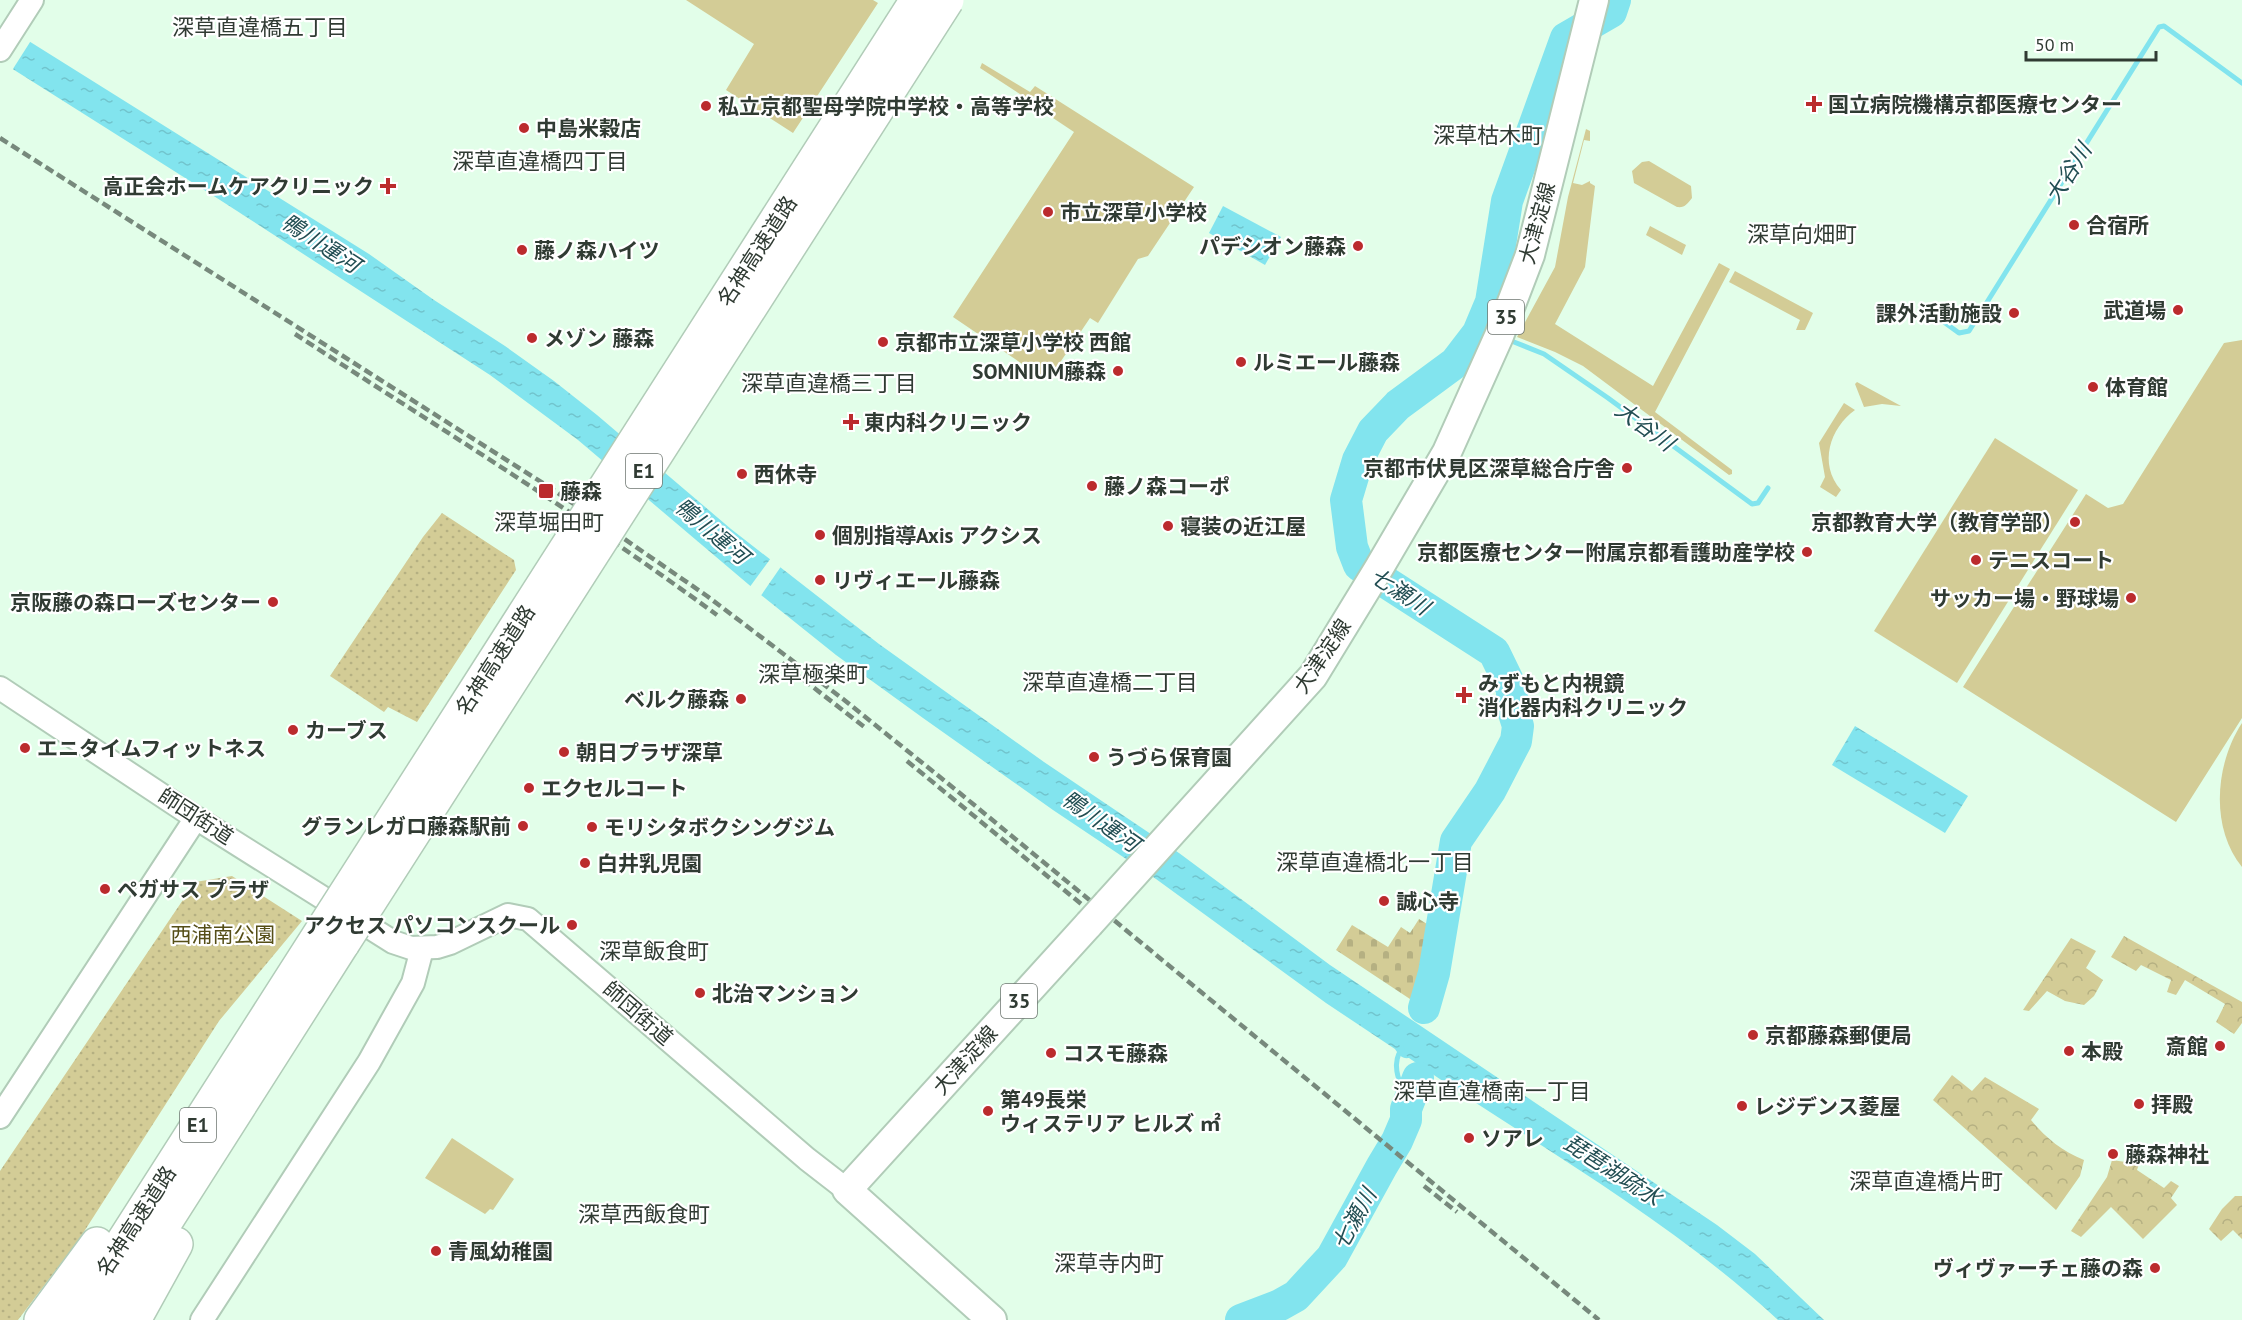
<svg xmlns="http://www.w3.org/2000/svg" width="2242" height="1320" font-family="'PT Sans','Noto Sans JP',sans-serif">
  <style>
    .green { fill: #d3cc96 }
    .forest { fill: url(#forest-crowns) }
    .cemetery { fill: url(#cemetery-stones) }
    .park { fill: url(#park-dots) }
    .water { fill: url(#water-ripples) }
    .pier { fill: #e2fee9 }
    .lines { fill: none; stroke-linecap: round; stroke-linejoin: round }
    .stream { stroke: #82e4ee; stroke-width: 5 }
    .river { stroke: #82e4ee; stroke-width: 32 }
    .tertiary-casing { stroke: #b1ccb8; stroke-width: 26 }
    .primary-casing { stroke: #b1ccb8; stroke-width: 32 }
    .motorway-casing { stroke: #b1ccb8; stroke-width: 36 }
    .tertiary { stroke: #fff; stroke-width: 22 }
    .primary { stroke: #fff; stroke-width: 28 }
    .motorway { stroke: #fff; stroke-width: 33 }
    .rail { stroke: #77897c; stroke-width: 4.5; stroke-dasharray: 9 4.5; stroke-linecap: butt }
    .primary-bridge-casing { stroke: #b1ccb8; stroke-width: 32; stroke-linecap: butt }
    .motorway-bridge-casing { stroke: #b1ccb8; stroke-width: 36; stroke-linecap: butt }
    .primary-bridge { stroke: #fff; stroke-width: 28 }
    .motorway-bridge { stroke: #fff; stroke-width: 33 }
    .poi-dot { fill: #bb2b2d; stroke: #fff; stroke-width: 2 }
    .labels { text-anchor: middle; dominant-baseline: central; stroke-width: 4.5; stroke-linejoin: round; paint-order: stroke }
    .shield { fill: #fff; stroke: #6e7670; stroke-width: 1.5 }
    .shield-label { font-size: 20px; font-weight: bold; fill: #303b33 }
    .poi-label { font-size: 21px; font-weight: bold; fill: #303b33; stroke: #fff; text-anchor: start }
    .street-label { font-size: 21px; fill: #303b33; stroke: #fff }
    .park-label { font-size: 21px; fill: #554e17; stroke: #fff }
    .neighbourhood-label { font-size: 22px; fill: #303b33; stroke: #fff }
    .water-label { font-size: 22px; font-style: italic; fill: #224e53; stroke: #fff }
  </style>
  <defs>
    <pattern id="forest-crowns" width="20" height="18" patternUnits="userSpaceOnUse" patternTransform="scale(1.5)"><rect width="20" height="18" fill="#d3cc96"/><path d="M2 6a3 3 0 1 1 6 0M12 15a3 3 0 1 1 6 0" fill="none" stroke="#b5b082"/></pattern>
    <pattern id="cemetery-stones" width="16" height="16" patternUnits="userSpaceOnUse" patternTransform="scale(1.5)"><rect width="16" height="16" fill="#d3cc96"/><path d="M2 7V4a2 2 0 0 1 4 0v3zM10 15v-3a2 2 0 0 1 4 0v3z" fill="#b5b082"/></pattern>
    <pattern id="park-dots" width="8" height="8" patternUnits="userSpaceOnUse" patternTransform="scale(1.5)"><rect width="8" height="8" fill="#d3cc96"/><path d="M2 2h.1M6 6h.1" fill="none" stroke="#b5b082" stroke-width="1.8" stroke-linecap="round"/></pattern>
    <pattern id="water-ripples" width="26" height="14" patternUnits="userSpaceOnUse" patternTransform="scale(1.5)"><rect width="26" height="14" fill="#82e4ee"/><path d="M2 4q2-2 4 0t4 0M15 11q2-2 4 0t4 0" fill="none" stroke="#71c4cd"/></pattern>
  </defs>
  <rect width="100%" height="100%" fill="#e2fee9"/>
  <g class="green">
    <polygon points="686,0 873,0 878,3 793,133 726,90 754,44"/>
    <polygon points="982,63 1030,92 1035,86 1194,187 1148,256 1138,259 1098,323 1090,318 1055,370 1040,376 953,317 1074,132 1050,116 1053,109 1033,96 1029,100 980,68"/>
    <polygon points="1586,129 1590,131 1590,141 1584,140 1573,183 1582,185 1590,181 1590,183 1595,186 1586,259 1585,267 1555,324 1653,386 1719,263 1730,269 1655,412 1732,470 1732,474 1729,475 1583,366 1555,352 1517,337 1555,267 1568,197"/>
    <path d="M1649 161 1691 186 1692 198C1687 204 1685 208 1677 207L1634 183 1632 171 1642 162Z"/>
    <polygon points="1650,226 1686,245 1682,255 1646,235"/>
    <polygon points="1735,271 1813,313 1805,330 1796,330 1800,320 1729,282"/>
    <polygon points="2242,340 2242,718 2176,822 1963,687 2086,494 2108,508 2123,504 2224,343"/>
    <polygon points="1857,382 1901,406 1882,404 1864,407 1855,384"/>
    <path d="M1844 403 1855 410C1830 428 1818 464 1841 490L1836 497 1820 487 1825 477 1819 443Z"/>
    <polygon points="1995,438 2078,490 1957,683 1874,631"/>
    <path d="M2242 723V867C2210 828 2215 764 2242 723Z"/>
    <polygon points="452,1138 514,1179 493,1210 490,1209 485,1214 425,1178"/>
  </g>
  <g class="forest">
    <polygon points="2124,936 2242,1002 2242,1023 2234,1034 2216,1022 2225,1004 2185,980 2176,995 2167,992 2171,980 2141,965 2136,971 2111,957"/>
    <polygon points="2071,938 2096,951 2086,968 2103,980 2094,996 2084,1005 2065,1001 2047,991 2029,1011 2023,1010"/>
    <path d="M1952 1075 1972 1091 1985 1077 2039 1109 2031 1120C2046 1138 2062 1151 2084 1160L2080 1176 2056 1210 1933 1100Z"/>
    <polygon points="2112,1160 2139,1164 2137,1170 2164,1188 2171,1181 2179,1186 2171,1198 2177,1205 2143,1239 2111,1207 2081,1237 2071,1231 2107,1177"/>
    <polygon points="2235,1196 2242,1196 2242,1239 2233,1230 2221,1241 2209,1229 2222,1209"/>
  </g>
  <polygon class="cemetery" points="1419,919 1430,926 1421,982 1410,999 1336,950 1352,925 1388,947 1401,927 1410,933"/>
  <g class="park">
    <polygon points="442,513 514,560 516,570 417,722 388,707 384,712 330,676 423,537"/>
    <polygon points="232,876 302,921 219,1021 78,1241 18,1320 0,1320 0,1171 195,882"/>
  </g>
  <g class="water">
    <path d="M0 23 369 254 434 300 505 346 554 381 597 415 731 529 879 644 1044 762 1179 853 1330 965 1717 1225 1755 1254 1824 1320H1778C1667 1217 1533 1144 1409 1058 1402 1059 1399 1055 1395 1049L1326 1003 1156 879 1053 810 923 718 836 655 761 595 578 440 490 375 220 200 0 61Z"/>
    <polygon points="1223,206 1281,237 1265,265 1209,233"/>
    <polygon points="1855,726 1968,796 1945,833 1832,765"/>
  </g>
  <g class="pier">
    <polygon points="0,20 32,39 11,72 0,65"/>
    <polygon points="771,558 782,565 760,597 749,588"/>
  </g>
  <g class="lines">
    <g class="stream">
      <polyline points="1926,309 1959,333 1969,331 2159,27 2164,26 2242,83"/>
      <polyline points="1514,342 1544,354 1608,398 1752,504 1758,503 1768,488"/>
      <path d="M1402 1049C1389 1065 1402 1087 1408 1104"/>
    </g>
    <g class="river">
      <polyline points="1424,1008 1434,973 1456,841 1490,791 1516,741 1518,726 1512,707 1512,689 1494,652 1359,565 1352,547 1346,500 1358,460 1373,431 1398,405 1455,363 1478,333 1491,302 1507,201 1566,38 1611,12 1615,0"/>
      <polyline points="1241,1320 1280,1305 1296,1296 1332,1257 1382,1166 1397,1141 1406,1120 1406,1109 1418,1078"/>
    </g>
    <g class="tertiary-casing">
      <g id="tertiary">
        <polyline points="0,50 32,0"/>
        <polyline points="0,688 196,818 393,942 411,948 437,947 450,943 508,915 528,919 807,1159 847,1190"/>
        <polyline points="0,1117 196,818"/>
        <polyline points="202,1320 369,1062 413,983 422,949"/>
      </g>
    </g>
    <g class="primary-casing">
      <g id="primary">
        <polyline points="1108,903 1313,676 1379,568 1447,452 1499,336 1530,255 1594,0"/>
        <polyline points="992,1320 847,1190 1089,924"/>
      </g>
    </g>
    <g class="motorway-casing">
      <g id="motorway">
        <polyline points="41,1320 97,1244"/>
        <polyline points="73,1320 323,929"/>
        <polyline points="103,1320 343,943"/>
        <polyline points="134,1320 176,1244"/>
      </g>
    </g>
    <use href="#tertiary" class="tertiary"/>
    <use href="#primary" class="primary"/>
    <use href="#motorway" class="motorway"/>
    <g class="rail">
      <polyline points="0,138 549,487 707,596 843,699 956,790 1599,1320"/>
      <path d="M295 334C436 426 581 515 717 615"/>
      <polyline points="782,663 867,729"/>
      <polyline points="907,761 1102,921"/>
      <polyline points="1424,1186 1457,1212"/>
    </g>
    <g class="primary-bridge-casing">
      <polyline id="primary-bridge" points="1089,924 1108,903"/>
    </g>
    <g class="motorway-bridge-casing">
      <g id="motorway-bridge">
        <polyline points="323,929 917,0"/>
        <polyline points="343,943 947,0"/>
      </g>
    </g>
    <use href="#primary-bridge" class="primary-bridge"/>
    <use href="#motorway-bridge" class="motorway-bridge"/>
  </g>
  <g class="poi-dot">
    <path d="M1811 95h6v6h6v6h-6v6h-6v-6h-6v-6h6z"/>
    <circle cx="706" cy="106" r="6"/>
    <circle cx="524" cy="128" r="6"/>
    <path d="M385 177h6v6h6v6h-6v6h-6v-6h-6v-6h6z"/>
    <circle cx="1048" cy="212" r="6"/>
    <circle cx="2074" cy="225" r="6"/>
    <circle cx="1358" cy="246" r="6"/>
    <circle cx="522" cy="250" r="6"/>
    <circle cx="2178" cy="310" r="6"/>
    <circle cx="2014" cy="313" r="6"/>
    <circle cx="532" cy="338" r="6"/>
    <circle cx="883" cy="342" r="6"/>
    <circle cx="1241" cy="362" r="6"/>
    <circle cx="1118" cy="371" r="6"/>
    <circle cx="2093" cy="387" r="6"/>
    <path d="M848 413h6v6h6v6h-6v6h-6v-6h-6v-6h6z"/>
    <circle cx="1627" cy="468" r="6"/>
    <circle cx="742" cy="474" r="6"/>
    <circle cx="1092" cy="486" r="6"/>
    <rect x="538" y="483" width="16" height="16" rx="3"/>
    <circle cx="2075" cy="522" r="6"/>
    <circle cx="1168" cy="526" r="6"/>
    <circle cx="820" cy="535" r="6"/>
    <circle cx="1807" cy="552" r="6"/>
    <circle cx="1976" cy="560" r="6"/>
    <circle cx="820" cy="580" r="6"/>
    <circle cx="2131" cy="598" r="6"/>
    <circle cx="273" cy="602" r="6"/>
    <path d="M1461 686h6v6h6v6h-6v6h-6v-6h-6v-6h6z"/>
    <circle cx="741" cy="699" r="6"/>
    <circle cx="293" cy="730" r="6"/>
    <circle cx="25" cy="748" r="6"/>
    <circle cx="564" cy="752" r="6"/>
    <circle cx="1094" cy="757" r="6"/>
    <circle cx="529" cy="788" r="6"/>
    <circle cx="523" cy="826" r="6"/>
    <circle cx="592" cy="827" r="6"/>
    <circle cx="585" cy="863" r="6"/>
    <circle cx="105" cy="889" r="6"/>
    <circle cx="1384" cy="901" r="6"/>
    <circle cx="572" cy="925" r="6"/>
    <circle cx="700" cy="993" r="6"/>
    <circle cx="1753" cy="1035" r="6"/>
    <circle cx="2220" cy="1046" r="6"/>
    <circle cx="2069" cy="1051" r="6"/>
    <circle cx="1051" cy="1053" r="6"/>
    <circle cx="2139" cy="1104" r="6"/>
    <circle cx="1742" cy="1106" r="6"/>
    <circle cx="988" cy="1111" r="6"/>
    <circle cx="1469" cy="1138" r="6"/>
    <circle cx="2113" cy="1154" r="6"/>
    <circle cx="436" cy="1251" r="6"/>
    <circle cx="2155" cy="1268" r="6"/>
  </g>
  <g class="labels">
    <g class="shield">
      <rect x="1488" y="300" width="36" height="34" rx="4.5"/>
      <rect x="626" y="454" width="36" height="34" rx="4.5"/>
      <rect x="1001" y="984" width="36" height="34" rx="4.5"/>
      <rect x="180" y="1108" width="36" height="34" rx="4.5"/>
    </g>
    <g class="shield-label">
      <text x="1506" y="317">35</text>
      <text x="644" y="471">E1</text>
      <text x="1019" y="1001">35</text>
      <text x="198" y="1125">E1</text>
    </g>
    <g class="poi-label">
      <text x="1828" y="104">国立病院機構京都医療センター</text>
      <text x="718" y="106">私立京都聖母学院中学校・高等学校</text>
      <text x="536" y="128">中島米穀店</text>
      <text x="374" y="186" text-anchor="end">高正会ホームケアクリニック</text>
      <text x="1060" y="212">市立深草小学校</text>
      <text x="2086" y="225">合宿所</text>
      <text x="1346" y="246" text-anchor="end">パデシオン藤森</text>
      <text x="534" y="250">藤ノ森ハイツ</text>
      <text x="2166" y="310" text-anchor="end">武道場</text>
      <text x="2002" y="313" text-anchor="end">課外活動施設</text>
      <text x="544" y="338">メゾン 藤森</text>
      <text x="895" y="342">京都市立深草小学校 西館</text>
      <text x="1253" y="362">ルミエール藤森</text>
      <text x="1106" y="371" text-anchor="end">SOMNIUM藤森</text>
      <text x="2105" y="387">体育館</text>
      <text x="864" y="422">東内科クリニック</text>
      <text x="1615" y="468" text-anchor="end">京都市伏見区深草総合庁舎</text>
      <text x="754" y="474">西休寺</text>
      <text x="1104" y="486">藤ノ森コーポ</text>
      <text x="560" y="491">藤森</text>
      <text x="2063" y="522" text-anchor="end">京都教育大学（教育学部）</text>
      <text x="1180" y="526">寝装の近江屋</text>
      <text x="832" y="535">個別指導Axis アクシス</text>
      <text x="1795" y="552" text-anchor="end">京都医療センター附属京都看護助産学校</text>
      <text x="1988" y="560">テニスコート</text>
      <text x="832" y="580">リヴィエール藤森</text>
      <text x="2119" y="598" text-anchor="end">サッカー場・野球場</text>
      <text x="261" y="602" text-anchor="end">京阪藤の森ローズセンター</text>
      <text x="1478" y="683">みずもと内視鏡<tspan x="1478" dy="24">消化器内科クリニック</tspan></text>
      <text x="729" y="699" text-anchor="end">ベルク藤森</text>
      <text x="305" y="730">カーブス</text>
      <text x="37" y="748">エニタイムフィットネス</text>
      <text x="576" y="752">朝日プラザ深草</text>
      <text x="1106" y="757">うづら保育園</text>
      <text x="541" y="788">エクセルコート</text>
      <text x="511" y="826" text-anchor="end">グランレガロ藤森駅前</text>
      <text x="604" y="827">モリシタボクシングジム</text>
      <text x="597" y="863">白井乳児園</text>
      <text x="117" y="889">ペガサス プラザ</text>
      <text x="1396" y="901">誠心寺</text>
      <text x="560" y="925" text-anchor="end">アクセス パソコンスクール</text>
      <text x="712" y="993">北治マンション</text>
      <text x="1765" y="1035">京都藤森郵便局</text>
      <text x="2208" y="1046" text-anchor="end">斎館</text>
      <text x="2081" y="1051">本殿</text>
      <text x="1063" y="1053">コスモ藤森</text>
      <text x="1000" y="1099">第49長栄<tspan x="1000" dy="24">ウィステリア ヒルズ ㎡</tspan></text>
      <text x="2151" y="1104">拝殿</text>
      <text x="1754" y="1106">レジデンス菱屋</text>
      <text x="1481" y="1138">ソアレ</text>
      <text x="2125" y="1154">藤森神社</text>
      <text x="448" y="1251">青風幼稚園</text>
      <text x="2143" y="1268" text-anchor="end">ヴィヴァーチェ藤の森</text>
    </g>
    <g class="street-label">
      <text transform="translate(1537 223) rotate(-75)">大津淀線</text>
      <text transform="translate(757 251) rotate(-57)">名神高速道路</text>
      <text transform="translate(1322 656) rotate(-56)">大津淀線</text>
      <text transform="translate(495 660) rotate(-57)">名神高速道路</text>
      <text transform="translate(196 816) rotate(33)">師団街道</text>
      <text transform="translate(638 1013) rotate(41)">師団街道</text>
      <text transform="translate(965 1060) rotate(-48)">大津淀線</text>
      <text transform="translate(136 1221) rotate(-57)">名神高速道路</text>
    </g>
    <g class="park-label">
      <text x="223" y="934">西浦南公園</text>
    </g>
    <g class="neighbourhood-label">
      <text x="260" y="27">深草直違橋五丁目</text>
      <text x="1488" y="135">深草枯木町</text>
      <text x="540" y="161">深草直違橋四丁目</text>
      <text x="1802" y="234">深草向畑町</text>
      <text x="829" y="383">深草直違橋三丁目</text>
      <text x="549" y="522">深草堀田町</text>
      <text x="813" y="674">深草極楽町</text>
      <text x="1110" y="682">深草直違橋二丁目</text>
      <text x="1375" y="862">深草直違橋北一丁目</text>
      <text x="654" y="951">深草飯食町</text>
      <text x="1492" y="1091">深草直違橋南一丁目</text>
      <text x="1926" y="1181">深草直違橋片町</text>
      <text x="644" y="1214">深草西飯食町</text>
      <text x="1109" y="1263">深草寺内町</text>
    </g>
    <g class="water-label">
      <text transform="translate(2068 173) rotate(-58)">大谷川</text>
      <text transform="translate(321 243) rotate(33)">鴨川運河</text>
      <text transform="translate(1645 426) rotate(36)">大谷川</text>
      <text transform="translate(712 531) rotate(40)">鴨川運河</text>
      <text transform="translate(1400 591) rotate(33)">七瀬川</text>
      <text transform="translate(1101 821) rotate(35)">鴨川運河</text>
      <text transform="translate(1613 1170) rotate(33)">琵琶湖疏水</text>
      <text transform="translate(1354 1219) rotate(-61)">七瀬川</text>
    </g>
  </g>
  <path d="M2026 51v9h130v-9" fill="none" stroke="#303b33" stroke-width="3"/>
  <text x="2035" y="51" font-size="18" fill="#303b33" stroke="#ffffff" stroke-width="4.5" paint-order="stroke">50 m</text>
</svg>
